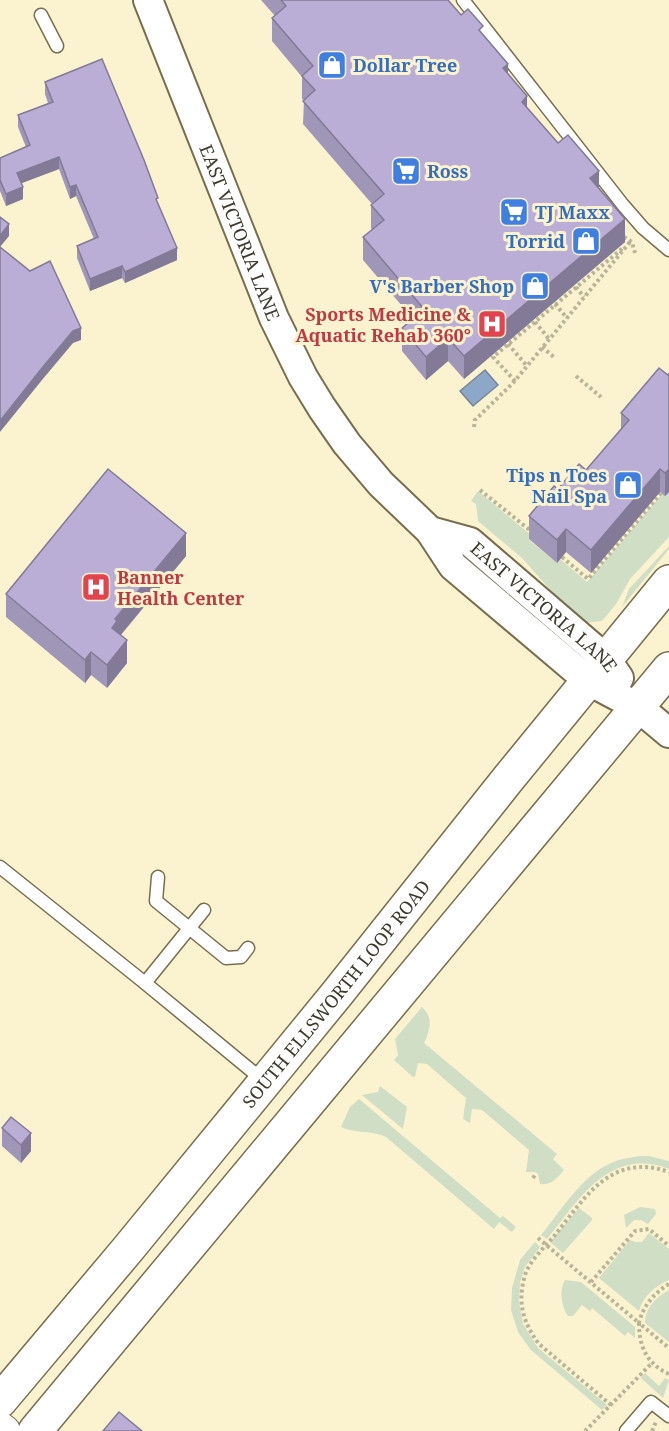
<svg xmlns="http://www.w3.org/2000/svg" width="669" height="1431" font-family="'Noto Serif',serif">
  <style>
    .grass { fill: #cfdec5 }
    .water { fill: #8ca7c8; stroke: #758699; stroke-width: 1.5 }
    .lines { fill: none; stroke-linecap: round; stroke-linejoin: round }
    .service-casing { stroke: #766e4f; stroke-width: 15 }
    .tertiary-casing { stroke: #766e4f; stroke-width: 32 }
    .secondary-casing { stroke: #766e4f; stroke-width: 34 }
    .primary-casing { stroke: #766e4f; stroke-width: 36 }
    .path { stroke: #b9b397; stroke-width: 4; stroke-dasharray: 3 3; stroke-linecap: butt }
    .service { stroke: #fff; stroke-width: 12 }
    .tertiary { stroke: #fff; stroke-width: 28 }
    .secondary { stroke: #fff; stroke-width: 32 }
    .primary { stroke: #fff; stroke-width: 33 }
    .wall { fill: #a096b8 }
    .shaded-wall { fill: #827a96 }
    .building { fill: #baaed6; stroke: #827a96; stroke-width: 1.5 }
    .labels { text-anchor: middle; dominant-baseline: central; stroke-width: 6; stroke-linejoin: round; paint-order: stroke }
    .shop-label { font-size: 18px; font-weight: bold; fill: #366cbe; stroke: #fbf3d0; text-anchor: start }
    .street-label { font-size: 18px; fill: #3e3a2c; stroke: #fbf3d0 }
    .health-label { font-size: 18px; font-weight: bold; fill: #be3a42; stroke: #fbf3d0; text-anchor: end }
  </style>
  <rect width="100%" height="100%" fill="#fbf3d0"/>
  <g class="grass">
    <polygon points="669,486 669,537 630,579 616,604 602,621 584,623 570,612 522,558 478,521 476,504 471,501 478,491 532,536 529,540 557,563 560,559 587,582"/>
    <polygon points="669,546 669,549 622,607 629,589"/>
    <path d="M422 1007C434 1018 430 1030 424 1043L557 1154 553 1159 564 1170C557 1178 551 1186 540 1184L538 1174 535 1172H526L529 1150 482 1110 472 1109 470 1123 463 1119 466 1098 427 1064 418 1063 415 1077H413L394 1060 398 1055 395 1039Z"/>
    <polygon points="380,1086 407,1107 403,1129 362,1095 378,1092"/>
    <path d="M359 1099 500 1218 503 1216 516 1227 512 1232 499 1222 494 1229 386 1137C371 1130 357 1134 341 1127L350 1107Z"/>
    <path d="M639 1156H649L669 1161V1169C609 1146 579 1200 547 1239L541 1235C561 1211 581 1176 611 1163 619 1159 629 1158 639 1156Z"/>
    <polygon points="640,1207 655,1209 656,1214 648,1224 641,1220 634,1220 626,1228 624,1215"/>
    <polygon points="579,1208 592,1218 592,1220 563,1253 550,1242"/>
    <path d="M649 1233 669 1249V1280C655 1286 643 1296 639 1311L599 1278 630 1240 635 1242H642Z"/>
    <polygon points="535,1242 540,1247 525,1267 520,1282 519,1302 523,1324 538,1348 607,1405 602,1410 531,1350 518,1332 511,1310 512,1288 520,1260"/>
    <path d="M565 1280 581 1282 635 1327V1338L628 1332 625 1336 592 1308 590 1311 582 1305 573 1316H568C561 1306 559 1290 565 1280Z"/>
    <path d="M669 1290V1342L645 1323C645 1307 657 1297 669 1290Z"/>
    <polygon points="645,1373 659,1386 665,1378 669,1380 663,1398 641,1378"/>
  </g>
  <polygon class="water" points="485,370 498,385 473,406 460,391"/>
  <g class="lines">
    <g class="service-casing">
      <g id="service">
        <polyline points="463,0 623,205 643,228 669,250"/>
        <polyline points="41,15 57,46"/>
        <polyline points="0,867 145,983"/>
        <polyline points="158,877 156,901 226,958 241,957 248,948"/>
        <polyline points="204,910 145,983 264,1081"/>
        <polyline points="626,1431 651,1402 669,1416"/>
      </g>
    </g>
    <g class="tertiary-casing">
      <g id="tertiary">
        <path id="s1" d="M148 0 274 318 303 377 322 408 347 444 381 484 430 531 453 566 589 681 638 707 669 733"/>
        <path id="s2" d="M430 531 470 542 606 659 619 678"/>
      </g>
    </g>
    <g class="secondary-casing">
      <polyline id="secondary" points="0,1428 4,1431"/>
    </g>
    <g class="primary-casing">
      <g id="primary">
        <path id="s3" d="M0 1401 128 1249 336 995 508 779 669 582"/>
        <polyline points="35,1431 669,669"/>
      </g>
    </g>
    <g class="path">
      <polyline points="624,237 632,242 635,253"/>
      <polyline points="576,287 584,297"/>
      <polyline points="555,304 567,318"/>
      <polyline points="535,322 549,339"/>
      <polyline points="508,344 527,366"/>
      <polyline points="542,347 555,358"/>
      <polyline points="576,376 601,397"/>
      <polyline points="515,381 493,357 623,248"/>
      <polyline points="474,427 475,420 513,383 630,242"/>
      <polyline points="480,490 531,531"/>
      <polyline points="562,557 588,579 661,493"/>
      <polyline points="533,1178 535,1175"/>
      <path d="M538 1238 639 1323C639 1347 647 1364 669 1374"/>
      <polyline points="591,1282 635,1231 649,1229 669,1246"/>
      <path d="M669 1284C654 1293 643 1306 639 1323L669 1348"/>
      <path d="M611 1405 539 1344C523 1323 517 1302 525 1275 530 1260 545 1247 555 1235 586 1196 612 1152 669 1172"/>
      <polyline points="585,1431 652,1363"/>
      <polyline points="652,1431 656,1422"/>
    </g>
    <use href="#service" class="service"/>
    <use href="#tertiary" class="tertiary"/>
    <use href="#secondary" class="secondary"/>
    <use href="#primary" class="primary"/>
  </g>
  <g class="wall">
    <polygon points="261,0 448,0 461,15 483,34 508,74 527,108 558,143 599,188 625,242 464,379 448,361 426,380 402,351 402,328 413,319 363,260 363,237 372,230 371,228 371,205 372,204 303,124 304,100 302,99 302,77 272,41 272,18 275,16"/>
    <polygon points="45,82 158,205 177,260 125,283 122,278 90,291 77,258 77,246 94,239 76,196 70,199 59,169 21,183 23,199 6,206 0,191 0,158 26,147 18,127 18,115 48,103 45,94"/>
    <polygon points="669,373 669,492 665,496 660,492 591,573 566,552 557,563 529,539 529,516 558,489 586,470 621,429 621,413"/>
    <polygon points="186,556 121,635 127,663 107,688 91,675 85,683 6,617 6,594"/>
    <polygon points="2,1128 31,1151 21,1163 2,1146"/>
  </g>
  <g class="shaded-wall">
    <polygon points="508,64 508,87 503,68"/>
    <polygon points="527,96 527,119 522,102"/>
    <polygon points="59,157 59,169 17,185 17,173"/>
    <polygon points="599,171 599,194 590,178"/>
    <polygon points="76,185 76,196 70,199 70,187"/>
    <polygon points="23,187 23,199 6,206 6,194"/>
    <polygon points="625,219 625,242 464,379 464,356"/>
    <polygon points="9,224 9,236 0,247 0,236"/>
    <polygon points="177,248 177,260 125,283 125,272"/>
    <polygon points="122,266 122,278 90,291 90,279"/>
    <polygon points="81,328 81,340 73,343 42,380 0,432 0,421 42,368 73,331"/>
    <polygon points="448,338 448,361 426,380 426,357"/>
    <polygon points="660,469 660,492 591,573 591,550"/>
    <polygon points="669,469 669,492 665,496 665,473"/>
    <polygon points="566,529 566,552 557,563 557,540"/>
    <polygon points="186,533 186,556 117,639 112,628 115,619"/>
    <polygon points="127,640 127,663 107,688 107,665"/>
    <polygon points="91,652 91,675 85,683 85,660"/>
    <polygon points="31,1133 31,1151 21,1163 21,1145"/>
  </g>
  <g class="building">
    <polygon points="281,0 448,0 461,15 468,9 483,26 479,30 508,64 503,68 527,96 522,102 558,143 568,135 599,171 590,178 625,219 464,356 448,338 426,357 402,328 424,309 363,237 384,220 371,205 384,194 303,101 315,90 302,76 313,66 272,18 286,6"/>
    <polygon points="102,59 144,160 158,198 156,199 177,248 125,272 122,266 90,279 77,246 98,237 76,185 70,187 59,157 17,173 23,187 6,194 0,180 0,158 30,145 18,115 53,102 45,82"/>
    <polygon points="0,217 9,224 0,236"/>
    <polygon points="0,247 30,271 50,261 81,328 73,331 42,368 0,421"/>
    <polygon points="659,368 668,375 669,373 669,469 665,473 660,469 591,550 566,529 557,540 529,516 554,486 558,489 579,464 586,470 629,420 621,413"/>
    <polygon points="108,469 186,533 115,619 117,621 112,628 127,640 107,665 91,652 85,660 6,594"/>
    <polygon points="11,1117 31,1133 21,1145 2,1128"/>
    <polygon points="119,1412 142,1431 103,1431"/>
  </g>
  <defs>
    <g id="shop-square" transform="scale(1.5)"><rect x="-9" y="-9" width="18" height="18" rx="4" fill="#3f7fe0" stroke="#fbf3d0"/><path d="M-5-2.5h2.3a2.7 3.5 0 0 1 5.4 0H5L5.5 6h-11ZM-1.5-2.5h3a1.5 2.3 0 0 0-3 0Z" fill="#fff"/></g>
    <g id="supermarket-square" transform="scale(1.5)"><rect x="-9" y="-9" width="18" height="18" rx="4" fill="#3f7fe0" stroke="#fbf3d0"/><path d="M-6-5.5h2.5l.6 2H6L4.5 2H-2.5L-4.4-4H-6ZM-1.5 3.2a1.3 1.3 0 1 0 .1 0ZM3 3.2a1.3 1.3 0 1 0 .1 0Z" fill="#fff"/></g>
    <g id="hospital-square" transform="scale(1.5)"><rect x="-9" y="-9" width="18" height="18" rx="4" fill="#e0444e" stroke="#fbf3d0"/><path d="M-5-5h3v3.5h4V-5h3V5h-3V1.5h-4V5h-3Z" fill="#fff"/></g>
  </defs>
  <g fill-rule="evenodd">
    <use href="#shop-square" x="332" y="65"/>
    <use href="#supermarket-square" x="406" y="171"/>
    <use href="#supermarket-square" x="514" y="212"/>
    <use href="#shop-square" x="586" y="241"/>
    <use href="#shop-square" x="535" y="286"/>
    <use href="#hospital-square" x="492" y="324"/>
    <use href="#shop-square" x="628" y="485"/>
    <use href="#hospital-square" x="96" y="587"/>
  </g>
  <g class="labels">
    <g class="shop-label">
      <text x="353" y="65">Dollar Tree</text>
      <text x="427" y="171">Ross</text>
      <text x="535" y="212">TJ Maxx</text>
      <text x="565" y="241" text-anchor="end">Torrid</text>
      <text x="514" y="286" text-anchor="end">V's Barber Shop</text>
      <text x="607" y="475" text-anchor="end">Tips n Toes<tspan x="607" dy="21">Nail Spa</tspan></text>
    </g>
    <g class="street-label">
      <text stroke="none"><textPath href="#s1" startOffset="250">EAST VICTORIA LANE</textPath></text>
      <text stroke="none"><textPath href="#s2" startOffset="140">EAST VICTORIA LANE</textPath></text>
      <text stroke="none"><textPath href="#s3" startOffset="528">SOUTH ELLSWORTH LOOP ROAD</textPath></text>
    </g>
    <g class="health-label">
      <text x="471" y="314">Sports Medicine &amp;<tspan x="471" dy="21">Aquatic Rehab 360°</tspan></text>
      <text x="117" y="577" text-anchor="start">Banner<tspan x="117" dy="21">Health Center</tspan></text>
    </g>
  </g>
</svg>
